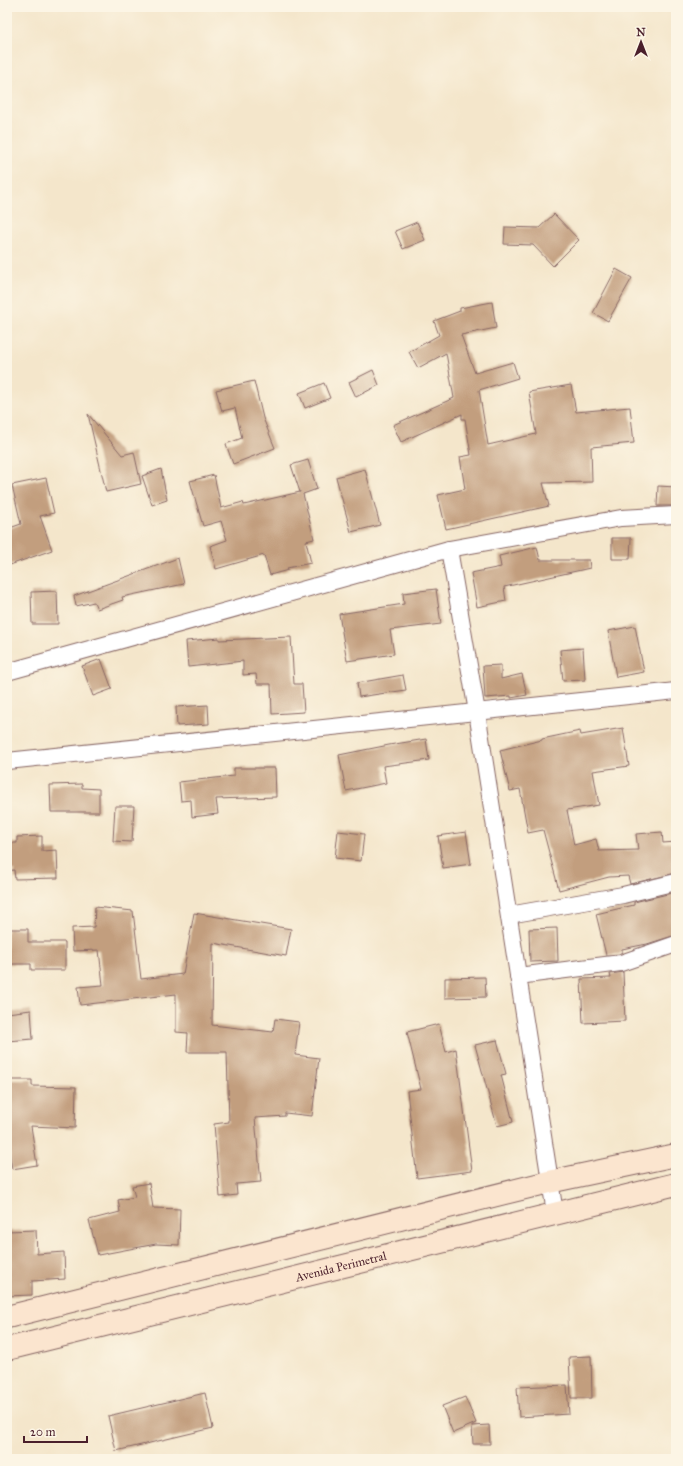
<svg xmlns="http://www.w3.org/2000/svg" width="683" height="1466" font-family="'IM FELL Great Primer',serif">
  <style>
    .building { fill: #c29e7e }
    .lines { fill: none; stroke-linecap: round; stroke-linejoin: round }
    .street-casing { stroke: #866563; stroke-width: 18 }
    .secondary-casing { stroke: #866563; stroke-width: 24 }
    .street { stroke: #fff; stroke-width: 16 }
    .secondary { stroke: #fbe5cf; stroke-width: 22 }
    .labels { text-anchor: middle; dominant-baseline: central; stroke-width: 4; stroke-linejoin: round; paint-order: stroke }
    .street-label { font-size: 12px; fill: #4a1f2b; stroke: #fcf5e5 }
  </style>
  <rect width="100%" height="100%" fill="#fcf5e5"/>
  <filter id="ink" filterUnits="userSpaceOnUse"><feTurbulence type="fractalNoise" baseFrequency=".025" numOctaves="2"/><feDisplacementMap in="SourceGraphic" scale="8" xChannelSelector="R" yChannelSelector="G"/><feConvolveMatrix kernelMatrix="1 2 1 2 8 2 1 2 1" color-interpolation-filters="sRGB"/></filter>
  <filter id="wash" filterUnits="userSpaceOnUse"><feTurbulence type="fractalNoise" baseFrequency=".012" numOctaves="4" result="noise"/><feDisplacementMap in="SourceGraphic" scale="16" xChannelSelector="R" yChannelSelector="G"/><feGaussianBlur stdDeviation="0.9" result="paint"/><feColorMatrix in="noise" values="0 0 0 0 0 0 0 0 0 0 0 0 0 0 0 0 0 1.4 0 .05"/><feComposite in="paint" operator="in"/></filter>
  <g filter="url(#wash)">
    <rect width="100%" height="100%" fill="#f4e6cb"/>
    <g id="blocks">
      <g class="building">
        <polygon points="554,214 579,240 553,266 533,245 504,244 505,227 539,228"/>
        <polygon points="417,222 425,240 403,249 395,231"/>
        <polygon points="616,269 632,278 608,321 593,313"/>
        <polygon points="492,302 496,328 461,335 475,373 513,362 518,378 479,390 488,445 536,434 529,392 571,385 576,412 630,407 634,443 591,447 592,482 543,483 549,506 446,529 438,495 465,489 460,457 471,455 465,419 462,419 462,414 401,442 393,425 454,398 446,353 418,368 409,352 439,335 434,321 460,311 460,308"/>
        <polygon points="373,370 379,385 356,397 349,382"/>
        <polygon points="254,381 263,418 275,448 233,464 226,444 242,438 235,408 222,411 216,390"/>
        <polygon points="324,383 330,398 305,408 299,393"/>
        <polygon points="88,414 122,455 134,452 141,484 106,492"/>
        <polygon points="308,460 317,489 303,494 314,539 306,541 311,563 287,568 288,570 270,575 264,555 216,569 210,546 227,540 221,521 203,526 190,481 214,475 221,508 243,502 244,505 300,492 291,465"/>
        <polygon points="161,469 167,500 152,505 142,476"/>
        <polygon points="365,469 380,525 351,532 336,477"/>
        <polygon points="46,478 54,513 40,516 52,550 7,566 7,529 21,524 12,485"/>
        <polygon points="658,486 676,487 676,506 657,506"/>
        <polygon points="612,538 631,538 630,559 612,559"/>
        <polygon points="537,547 540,560 589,560 590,568 504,587 506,601 477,607 471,573 501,567 499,556"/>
        <polygon points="178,558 184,584 122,597 123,600 97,609 94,602 76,606 74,596"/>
        <polygon points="436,589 441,624 390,630 394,654 347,661 339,614 404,604 403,593"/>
        <polygon points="57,591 58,624 32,624 31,592"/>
        <polygon points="635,626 644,672 616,677 608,631"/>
        <polygon points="291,637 294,684 302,684 304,712 272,714 271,684 257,684 256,674 243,675 243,661 188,667 186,641 219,638 219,640"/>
        <polygon points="583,648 585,680 563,681 560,650"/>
        <polygon points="101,659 112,689 93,696 82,666"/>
        <polygon points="501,665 501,679 522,674 527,695 511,698 511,696 485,698 483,666"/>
        <polygon points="403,675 406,690 359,697 357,683"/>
        <polygon points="208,705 209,724 177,726 176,707"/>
        <polygon points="623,728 629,766 593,771 599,805 567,810 574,845 596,839 599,851 638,850 636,834 662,832 663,843 676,842 676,873 630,884 628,876 609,877 559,890 543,830 528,833 520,789 510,791 500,750 542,740 542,739 580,731 581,735"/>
        <polygon points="426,739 429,760 383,766 386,783 346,791 339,755 389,745"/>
        <polygon points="234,768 275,768 276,797 216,799 218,814 192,817 191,800 181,801 179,782 234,776"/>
        <polygon points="82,784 82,788 99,789 99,812 51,812 50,785"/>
        <polygon points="115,806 134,806 132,842 113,841"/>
        <polygon points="338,831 364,834 361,861 335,858"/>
        <polygon points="466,832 471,864 443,868 438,836"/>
        <polygon points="42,836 42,851 57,850 58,878 15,879 14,870 7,871 7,843 17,843 17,837"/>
        <polygon points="676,892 676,935 647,944 622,949 622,952 619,954 606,955 596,914 634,905 634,902"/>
        <polygon points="95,907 133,911 141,979 183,974 194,913 291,929 286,956 213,943 212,1025 273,1032 275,1019 299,1022 295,1055 319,1058 312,1116 285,1113 285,1116 255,1118 261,1182 236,1184 237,1195 220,1197 214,1124 229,1122 227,1052 187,1052 188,1033 176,1032 176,994 80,1005 78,987 103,985 99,950 73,951 72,928 94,927"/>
        <polygon points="557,928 558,961 530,962 529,929"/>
        <polygon points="7,929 28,929 28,942 65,942 65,970 31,970 31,964 7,964"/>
        <polygon points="623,972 625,1021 583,1023 581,979 611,978 610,974"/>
        <polygon points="485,977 486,997 445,998 445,978"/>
        <polygon points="31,1010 33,1039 7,1041 7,1013"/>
        <polygon points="439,1024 446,1052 456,1049 472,1171 417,1178 407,1091 421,1089 407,1032"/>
        <polygon points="497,1040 506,1074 501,1075 513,1122 497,1126 475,1045"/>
        <polygon points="7,1080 32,1080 32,1086 76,1087 75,1128 31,1126 37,1165 12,1169 7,1136"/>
        <polygon points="149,1183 153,1208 180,1209 179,1245 156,1244 98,1255 89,1220 120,1212 118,1200 135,1197 132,1186"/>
        <polygon points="36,1230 37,1254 64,1252 65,1279 32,1281 32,1295 7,1296 7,1231"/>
        <polygon points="591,1356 592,1398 571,1398 569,1357"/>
        <polygon points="567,1385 569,1414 519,1417 517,1387"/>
        <polygon points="205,1393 213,1428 116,1451 108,1416"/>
        <polygon points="465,1397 476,1423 453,1433 442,1406"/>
        <polygon points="489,1425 490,1444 473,1444 472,1426"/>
      </g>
    </g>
  </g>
  <g filter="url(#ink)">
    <use href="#blocks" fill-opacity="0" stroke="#866563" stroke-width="1"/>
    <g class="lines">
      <g class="street-casing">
        <g id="street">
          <polyline points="449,549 477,712 555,1213"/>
          <polyline points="7,672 449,549 621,518 676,515"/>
          <polyline points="7,761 676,691"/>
          <polyline points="509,915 623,895 676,882"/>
          <polyline points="518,976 621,963 676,944"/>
        </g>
      </g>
      <g class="secondary-casing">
        <g id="secondary">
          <polyline points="7,1317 549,1182 676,1155"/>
          <path id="s1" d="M7 1349 676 1184"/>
        </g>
      </g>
      <use href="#street" class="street"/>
      <use href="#secondary" class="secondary"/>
    </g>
  </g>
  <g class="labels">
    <g class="street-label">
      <text stroke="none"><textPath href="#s1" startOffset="344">Avenida Perimetral</textPath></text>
    </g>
  </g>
  <rect width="683" height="1466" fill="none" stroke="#fcf5e5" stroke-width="24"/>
  <g transform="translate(641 42)" stroke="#fcf5e5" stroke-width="3" paint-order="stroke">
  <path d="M0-3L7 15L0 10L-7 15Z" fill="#4a1f2b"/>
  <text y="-6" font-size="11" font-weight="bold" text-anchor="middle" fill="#4a1f2b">N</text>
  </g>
  <path d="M24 1436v6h63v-6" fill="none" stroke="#4a1f2b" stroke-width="2"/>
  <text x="30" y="1436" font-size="12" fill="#4a1f2b" stroke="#fcf5e5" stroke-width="3" paint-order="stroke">20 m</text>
</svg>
